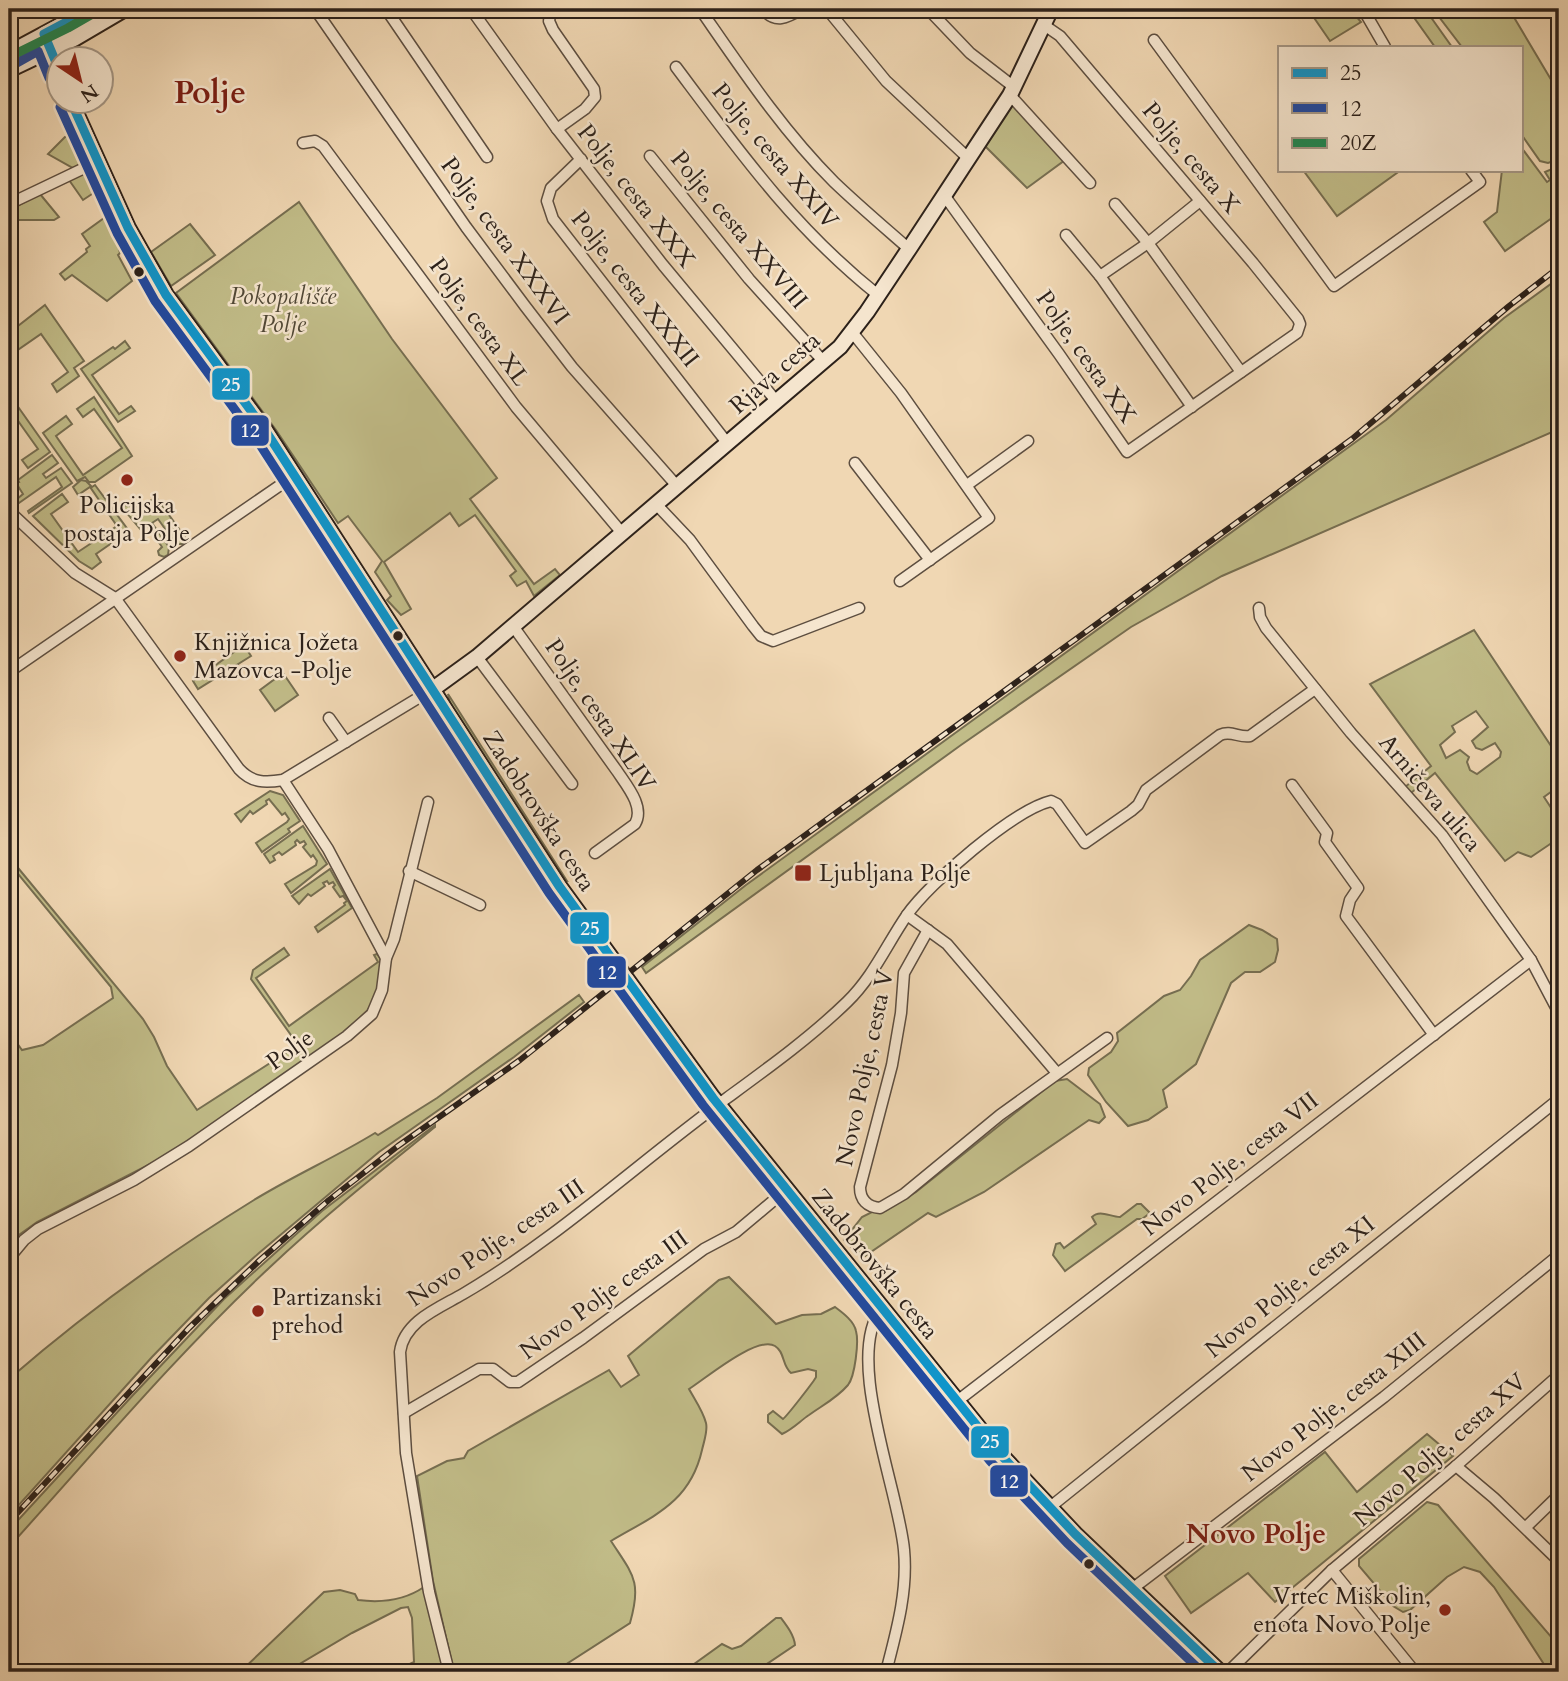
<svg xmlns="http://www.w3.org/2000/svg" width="1568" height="1681" font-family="Cardo,serif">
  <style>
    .green { fill: #c1bc88; stroke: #766e51; stroke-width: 2; fill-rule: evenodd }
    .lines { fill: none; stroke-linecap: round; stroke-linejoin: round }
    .street-casing { stroke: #5d4e40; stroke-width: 13 }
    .secondary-casing { stroke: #2c211a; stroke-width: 18 }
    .street { stroke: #f5e5ce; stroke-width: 10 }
    .secondary { stroke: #f5e5ce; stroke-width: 14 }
    .rail-casing { stroke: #2c211a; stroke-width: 6 }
    .rail { stroke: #f5e5ce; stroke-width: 3.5; stroke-dasharray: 10; stroke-linecap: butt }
    .bus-1-casing { stroke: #f5e5ce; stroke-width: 14 }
    .bus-2-casing { stroke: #f5e5ce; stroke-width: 14 }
    .bus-3-casing { stroke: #f5e5ce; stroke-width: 14 }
    .bus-1 { stroke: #1095ca; stroke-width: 9 }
    .bus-2 { stroke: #224aa0; stroke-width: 9 }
    .bus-3 { stroke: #1f8751; stroke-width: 9 }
    .bus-dot { fill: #2c211a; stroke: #f5e5ce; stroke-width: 2.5 }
    .poi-dot { fill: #8f2418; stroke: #f5e5ce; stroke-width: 2.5 }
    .labels { text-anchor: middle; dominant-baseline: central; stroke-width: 5; stroke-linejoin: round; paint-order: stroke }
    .street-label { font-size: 24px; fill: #2c211a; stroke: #f5e5ce }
    .park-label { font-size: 24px; font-style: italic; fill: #514836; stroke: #f5e5ce }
    .poi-label { font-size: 24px; fill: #2c211a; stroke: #f5e5ce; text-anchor: start }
    .quarter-label { font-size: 28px; font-weight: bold; fill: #7a1f14; stroke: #f5e5ce }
    .district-label { font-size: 32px; font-weight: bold; fill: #7a1f14; stroke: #f5e5ce }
    .line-badge { stroke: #f5e5ce; stroke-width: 2.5 }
    .badge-label { font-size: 19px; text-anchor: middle; font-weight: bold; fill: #fff }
  </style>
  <rect width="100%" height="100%" fill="#f0d7b3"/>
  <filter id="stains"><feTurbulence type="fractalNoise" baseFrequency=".00286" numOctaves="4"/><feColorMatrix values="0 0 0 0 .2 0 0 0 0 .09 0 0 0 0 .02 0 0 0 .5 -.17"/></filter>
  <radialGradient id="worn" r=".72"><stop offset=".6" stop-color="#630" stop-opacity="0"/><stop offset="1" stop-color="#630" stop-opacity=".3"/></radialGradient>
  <g class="green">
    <polygon points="1308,9 1350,9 1361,22 1330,41"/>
    <polygon points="1399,9 1425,9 1452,47 1435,47 1410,12 1401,16"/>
    <polygon points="1433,9 1471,9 1477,17 1491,9 1509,9 1559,93 1559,159 1548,163 1540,161 1521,134 1521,47 1462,47"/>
    <polygon points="1011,103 1065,160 1027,188 984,145"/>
    <polygon points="70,136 83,163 73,168 48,154 65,137"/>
    <polygon points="1521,147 1547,182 1550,180 1545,172 1559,166 1559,213 1505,251 1484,222 1497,212 1502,170 1521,170"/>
    <polygon points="1303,170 1401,170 1337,216"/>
    <polygon points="83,174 95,179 107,208 95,192 83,200 69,180"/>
    <polygon points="40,194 59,217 54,220 9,220 11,209"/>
    <polygon points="299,202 392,339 497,478 470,499 534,584 555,569 560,575 534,596 526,581 517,586 510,576 516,571 475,515 459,526 450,513 384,562 411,609 401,615 387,600 391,596 375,572 382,561 348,516 338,523 276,430 176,293"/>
    <polygon points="111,213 120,253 118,255 132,281 107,301 72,275 65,280 60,274 87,252 86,249 90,246 82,234"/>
    <polygon points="190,224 215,255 171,286 151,252"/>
    <polygon points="1559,278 1559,429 1222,576 1131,627 961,745 646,973 642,967 746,885 1386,420 1504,318"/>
    <polygon points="45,305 84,361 74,368 79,376 57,392 52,384 68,372 41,334 9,356 9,333"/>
    <polygon points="125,341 130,348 92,375 119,414 131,406 135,411 118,422 81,369 113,347 115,349"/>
    <polygon points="9,394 50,452 28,468 22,460 38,449 11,411 9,412"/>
    <polygon points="94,397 132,456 95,482 89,482 85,477 77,481 43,433 66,416 72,424 56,436 83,475 122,448 94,409 83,417 77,409"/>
    <polygon points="52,455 58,463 43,474 46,478 61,468 72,483 29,513 28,511 62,487 56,477 19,503 9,492 9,486 11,486 9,488 17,499 23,494 16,483 13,483 19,482 18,480"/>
    <polygon points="81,480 86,481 92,487 95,485 129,531 96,554 101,562 92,569 79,561 33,516 62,494 68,502 51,514 78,552 117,526 90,487 78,495 73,487"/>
    <polygon points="156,497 187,540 183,544 176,544 158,519 152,523 169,547 168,555 164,557 159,555 158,551 162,547 148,526 141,530 121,506 124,505 141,507"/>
    <path d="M1474 630 1559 758V786L1544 797 1559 820V838L1531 857 1518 852 1505 861 1435 773 1411 793 1405 787 1431 766 1370 684ZM1476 711 1488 727 1472 741 1476 748 1482 750 1495 743 1501 752 1500 757 1477 774 1470 770 1467 762 1469 757 1460 750 1446 758 1440 745 1455 732 1452 726Z"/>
    <polygon points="244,645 251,656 198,689 193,681"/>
    <polygon points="283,673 298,695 275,711 260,690"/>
    <polygon points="448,694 567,881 562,881 450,704"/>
    <polygon points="434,705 551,887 552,894"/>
    <polygon points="270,791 283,795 300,821 288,829 290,832 262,852 256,843 287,822 289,819 285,813 282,815 269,799 266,801 267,804 253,814 250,811 241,822 235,814"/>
    <polygon points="303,826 327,864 291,893 285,884 316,865 317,861 313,855 311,857 303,847 306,844 304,841 300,843 297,840 295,842 296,845 282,855 279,852 273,856 275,860 270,863 264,854"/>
    <polygon points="9,857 143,1019 154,1037 167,1066 197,1110 298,1045 251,979 253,970 284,948 289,955 256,978 289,1026 378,962 374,955 377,954 382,960 381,978 373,1002 367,1011 343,1034 227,1116 162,1158 37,1222 9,1242 9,1032 22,1050 43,1045 113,998 111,987 9,863"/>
    <polygon points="330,869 352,908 318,932 315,927 345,905 344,903 347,901 343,896 340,897 333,887 335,885 333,882 329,884 327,881 323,883 325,886 311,896 308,894 299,904 292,896"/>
    <polygon points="1249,925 1262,930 1277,939 1278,950 1275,962 1260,972 1245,972 1231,983 1196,1064 1163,1090 1167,1107 1148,1120 1128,1126 1106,1102 1088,1075 1089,1068 1111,1052 1118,1041 1117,1033 1164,996 1180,990 1191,976 1200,960"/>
    <path d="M579 995 584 1002 514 1057 379 1152 259 1253 209 1298 152 1357 9 1516V1379C85 1313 168 1253 254 1200 293 1176 336 1157 375 1133L378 1135 437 1098Z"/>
    <polygon points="1067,1079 1100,1104 1105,1117 1099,1123 1089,1120 984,1192 936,1217 928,1213 865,1256 853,1249 844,1240 862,1217 874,1211 885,1211 916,1192 1055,1081"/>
    <path d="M435 1125V1127C378 1173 322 1218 269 1268 176 1355 94 1453 9 1547V1530L134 1394 224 1299 322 1211Z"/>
    <path d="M1137 1204H1141L1150 1213 1142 1219H1137L1065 1271 1053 1255 1056 1244 1060 1243 1064 1248 1096 1224 1092 1217C1100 1209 1110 1217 1120 1217Z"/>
    <path d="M729 1277 776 1324 802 1315 821 1314 835 1307C843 1313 854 1321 856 1331 859 1342 855 1376 848 1385 837 1398 823 1405 809 1415 800 1421 793 1429 782 1434L768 1422V1415L773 1411 783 1419C787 1416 815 1380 816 1377 816 1375 816 1373 816 1371L808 1369 791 1373C782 1366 785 1352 775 1346 757 1335 705 1379 689 1389 695 1400 703 1411 706 1423 708 1431 704 1441 702 1450 690 1503 653 1516 611 1541 633 1575 642 1581 630 1623L554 1672H454L433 1581 417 1476 447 1461 464 1458 468 1451 609 1370 621 1387 639 1375 628 1356 719 1280Z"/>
    <polygon points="1427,1434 1453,1456 1275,1602 1248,1573 1191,1613 1165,1576 1325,1452 1357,1492"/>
    <polygon points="1427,1502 1438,1505 1553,1639 1559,1648 1559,1672 1549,1672 1494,1587 1480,1572 1464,1567 1447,1577 1410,1610 1403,1612 1393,1606 1359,1566 1359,1559"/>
    <path d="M424 1587 445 1672H393L414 1662 412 1618 408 1607 401 1608 352 1633 286 1672H240L324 1592 340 1590 355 1594 358 1600C381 1603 405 1600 424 1587Z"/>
    <path d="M776 1618H781C787 1626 794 1635 795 1645L755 1672H683L722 1644 732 1649 741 1646Z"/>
  </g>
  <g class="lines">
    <g class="street-casing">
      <g id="street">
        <polyline points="315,9 466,227 525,306 572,367 677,486"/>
        <polyline points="386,9 487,157"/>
        <polyline points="471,9 557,129 663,265 777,402"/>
        <polyline points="551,9 549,21 553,30 594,89 595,97 585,109 557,129"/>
        <path d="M700 9C741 68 782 130 834 182 858 205 884 227 909 249"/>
        <path d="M763 9C775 24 787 18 802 9"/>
        <polyline points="827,9 886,81 968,158"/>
        <polyline points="928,9 970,53 1014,87"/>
        <polyline points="1363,9 1385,47"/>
        <polyline points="1154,40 1334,286 1480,182 1471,170"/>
        <path d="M676 67C739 151 794 228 878 295"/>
        <polyline points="1010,95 1090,183"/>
        <polyline points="303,143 315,141 323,146 516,407 622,533"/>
        <polyline points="650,156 749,279 824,362"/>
        <polyline points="581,159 551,188 547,201 553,219 728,444"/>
        <polyline points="944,195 1059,354 1127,452 1297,333 1300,324 1298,319 1253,263 1060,36 1044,25"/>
        <polyline points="9,204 97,162"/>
        <polyline points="1115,204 1148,243 1241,372"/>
        <polyline points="1066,235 1100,276 1192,407"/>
        <polyline points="1100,276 1148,243 1200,201"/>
        <polyline points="852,332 901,393 989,518 900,581"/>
        <polyline points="855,463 930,560"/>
        <polyline points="967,485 1028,441"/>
        <polyline points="656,504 690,540 753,626 761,636 773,641 859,608"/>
        <path d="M9 511 75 573 115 598 239 769C252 783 265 783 283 780L433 689"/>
        <polyline points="1259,608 1260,617 1266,628 1351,733 1442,835 1531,960 1559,1013"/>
        <path d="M513 626 617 771C627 786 645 807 635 824L595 853"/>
        <polyline points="477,657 572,784"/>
        <polyline points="9,672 295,475"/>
        <polyline points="329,718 346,742"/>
        <polyline points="283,780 328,849 386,958"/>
        <polyline points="1292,785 1327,833 1325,842 1358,888 1350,900 1346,916 1434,1035"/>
        <polyline points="409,871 480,905"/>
        <polyline points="907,915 947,944 1057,1073"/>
        <path d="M928 930 904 973 901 1013 892 1065 860 1187C860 1200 867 1207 880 1208L904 1194 1000 1115 1107 1038"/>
        <polyline points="9,1258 24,1240 38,1229 134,1180 189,1146 347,1036 372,1014 382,990 386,958 394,939 428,802"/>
        <path d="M881 1309C844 1358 899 1491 904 1550 908 1592 896 1633 886 1672"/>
        <polyline points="956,1402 1531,960"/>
        <polyline points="404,1413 479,1369 493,1369 510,1382 518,1382 583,1338 704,1249 736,1232 786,1190"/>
        <polyline points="1456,1466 1494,1498 1559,1561"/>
        <polyline points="1049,1508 1559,1099"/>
        <polyline points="1526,1527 1559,1495"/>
        <polyline points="1332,1570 1415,1672"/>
        <polyline points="1132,1589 1384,1397 1559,1255"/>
        <path d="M449 1672 429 1592 406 1453 400 1352C404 1321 439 1308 463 1294 558 1238 638 1163 727 1098 768 1068 811 1037 847 1002 873 977 887 944 907 915 929 883 1014 810 1051 801L1057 804 1085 843 1131 811 1138 805 1146 790 1220 735C1231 730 1239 738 1250 736L1315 689"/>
        <polyline points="1228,1672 1332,1570 1456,1466 1559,1375"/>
      </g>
    </g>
    <g class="secondary-casing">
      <g id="secondary">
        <polyline points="49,45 60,73"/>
        <polyline points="9,53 91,9"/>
        <polyline points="9,70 74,39 125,9"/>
        <polyline points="71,102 128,228 166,295 265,430 559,886 713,1098 999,1453 1075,1534 1220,1672"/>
        <polyline points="433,689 477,657 840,347 867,312 909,249 1010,95 1051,9"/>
      </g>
    </g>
    <use href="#street" class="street"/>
    <use href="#secondary" class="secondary"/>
    <g class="rail-casing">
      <polyline id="rail" points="9,1522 189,1328 260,1260 329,1200 398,1146 520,1060 757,870 1352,439 1509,306 1559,267"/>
    </g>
    <use href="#rail" class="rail"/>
    <g class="bus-1-casing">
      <g id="bus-1">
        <polyline points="60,72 44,34 91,9"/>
        <polyline points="71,102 128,228 166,295 265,430 559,886 713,1098 999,1453 1075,1534 1220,1672"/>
      </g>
    </g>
    <g class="bus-2-casing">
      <g id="bus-2">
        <polyline points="15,64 38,51 49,78"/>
        <polyline points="60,107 117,233 155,301 255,437 549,893 703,1105 990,1461 1067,1543 1202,1672"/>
      </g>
    </g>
    <g class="bus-3-casing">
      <polyline id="bus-3" points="9,57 68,28 101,9"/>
    </g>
    <use href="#bus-1" class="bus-1"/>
    <use href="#bus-2" class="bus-2"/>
    <use href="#bus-3" class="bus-3"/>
  </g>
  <g class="bus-dot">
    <circle cx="139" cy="272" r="6"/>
    <circle cx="398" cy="636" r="6"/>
    <circle cx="1089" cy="1564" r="6"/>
  </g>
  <g class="poi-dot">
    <circle cx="127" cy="480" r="7"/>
    <circle cx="180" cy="656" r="7"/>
    <rect x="794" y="864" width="18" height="18" rx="3.5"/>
    <circle cx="258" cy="1311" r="7"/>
    <circle cx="1445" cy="1610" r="7"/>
  </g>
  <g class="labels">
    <g class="street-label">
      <text transform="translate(775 156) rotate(50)">Polje, cesta XXIV</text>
      <text transform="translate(1191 158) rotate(50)">Polje, cesta X</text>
      <text transform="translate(636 196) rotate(52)">Polje, cesta XXX</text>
      <text transform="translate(739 230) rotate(50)">Polje, cesta XXVIII</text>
      <text transform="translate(505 241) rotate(54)">Polje, cesta XXXVI</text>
      <text transform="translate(635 289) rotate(52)">Polje, cesta XXXII</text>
      <text transform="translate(479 322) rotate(54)">Polje, cesta XL</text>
      <text transform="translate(1086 357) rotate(55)">Polje, cesta XX</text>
      <text transform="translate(775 373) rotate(-41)">Rjava cesta</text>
      <text transform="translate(600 715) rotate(56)">Polje, cesta XLIV</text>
      <text transform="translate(1430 793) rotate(50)">Arničeva ulica</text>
      <text transform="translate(539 811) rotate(57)">Zadobrovška cesta</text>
      <text transform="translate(290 1050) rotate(-36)">Polje</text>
      <text transform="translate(865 1068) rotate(-78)">Novo Polje, cesta V</text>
      <text transform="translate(1230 1164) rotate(-38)">Novo Polje, cesta VII</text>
      <text transform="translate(496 1243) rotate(-34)">Novo Polje, cesta III</text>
      <text transform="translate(875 1264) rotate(51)">Zadobrovška cesta</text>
      <text transform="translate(1290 1287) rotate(-39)">Novo Polje, cesta XI</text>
      <text transform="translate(604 1295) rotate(-36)">Novo Polje cesta III</text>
      <text transform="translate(1334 1407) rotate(-38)">Novo Polje, cesta XIII</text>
      <text transform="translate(1440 1450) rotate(-41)">Novo Polje, cesta XV</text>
    </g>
    <g class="park-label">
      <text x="283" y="296">Pokopališče<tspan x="283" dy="28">Polje</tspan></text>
    </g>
    <g class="poi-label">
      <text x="127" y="505" text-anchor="middle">Policijska<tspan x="127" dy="28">postaja Polje</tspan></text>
      <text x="194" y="642">Knjižnica Jožeta<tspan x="194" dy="28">Mazovca -Polje</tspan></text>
      <text x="819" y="873">Ljubljana Polje</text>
      <text x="272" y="1297">Partizanski<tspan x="272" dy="28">prehod</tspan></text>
      <text x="1431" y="1596" text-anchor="end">Vrtec Miškolin,<tspan x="1431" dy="28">enota Novo Polje</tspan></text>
    </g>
    <g class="quarter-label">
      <text x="1256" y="1534">Novo Polje</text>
    </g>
    <g class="district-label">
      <text x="210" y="93">Polje</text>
    </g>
  </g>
  <g class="line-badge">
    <rect x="211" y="367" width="40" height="34" rx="7" fill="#1095ca"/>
    <rect x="230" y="414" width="40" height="33" rx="7" fill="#224aa0"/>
    <rect x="569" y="911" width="41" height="34" rx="7" fill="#1095ca"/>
    <rect x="586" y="955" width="41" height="34" rx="7" fill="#224aa0"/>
    <rect x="970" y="1425" width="40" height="34" rx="7" fill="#1095ca"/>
    <rect x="989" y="1464" width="40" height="34" rx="7" fill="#224aa0"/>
  </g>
  <g class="badge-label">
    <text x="231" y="391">25</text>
    <text x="250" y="437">12</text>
    <text x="590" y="935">25</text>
    <text x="607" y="979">12</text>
    <text x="990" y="1448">25</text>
    <text x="1009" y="1488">12</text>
  </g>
  <rect width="1568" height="1681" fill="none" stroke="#f0d7b3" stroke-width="35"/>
  <rect x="10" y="10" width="1547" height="1660" fill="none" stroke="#2c211a" stroke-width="3.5"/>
  <rect x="18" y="18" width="1533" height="1646" fill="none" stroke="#2c211a" stroke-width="2"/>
  <rect x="1278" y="46" width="245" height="126" fill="#f5e5ce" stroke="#a59786" stroke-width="2"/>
  <rect x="1292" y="68" width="35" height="10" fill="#1095ca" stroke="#a59786" stroke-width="2"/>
  <text x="1340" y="80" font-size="21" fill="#2c211a">25</text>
  <rect x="1292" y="103" width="35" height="10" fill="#224aa0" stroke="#a59786" stroke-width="2"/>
  <text x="1340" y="116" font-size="21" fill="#2c211a">12</text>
  <rect x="1292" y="138" width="35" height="10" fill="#1f8751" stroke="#a59786" stroke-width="2"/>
  <text x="1340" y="150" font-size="21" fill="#2c211a">20Z</text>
  <g transform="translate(80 80) rotate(145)"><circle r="33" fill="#f5e5ce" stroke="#a59786" stroke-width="2"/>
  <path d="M0-5L12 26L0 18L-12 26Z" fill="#8f2418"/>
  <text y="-10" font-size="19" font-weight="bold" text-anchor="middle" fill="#2c211a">N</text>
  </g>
  <rect width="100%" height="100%" filter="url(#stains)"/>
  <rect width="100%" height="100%" fill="url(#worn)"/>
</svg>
